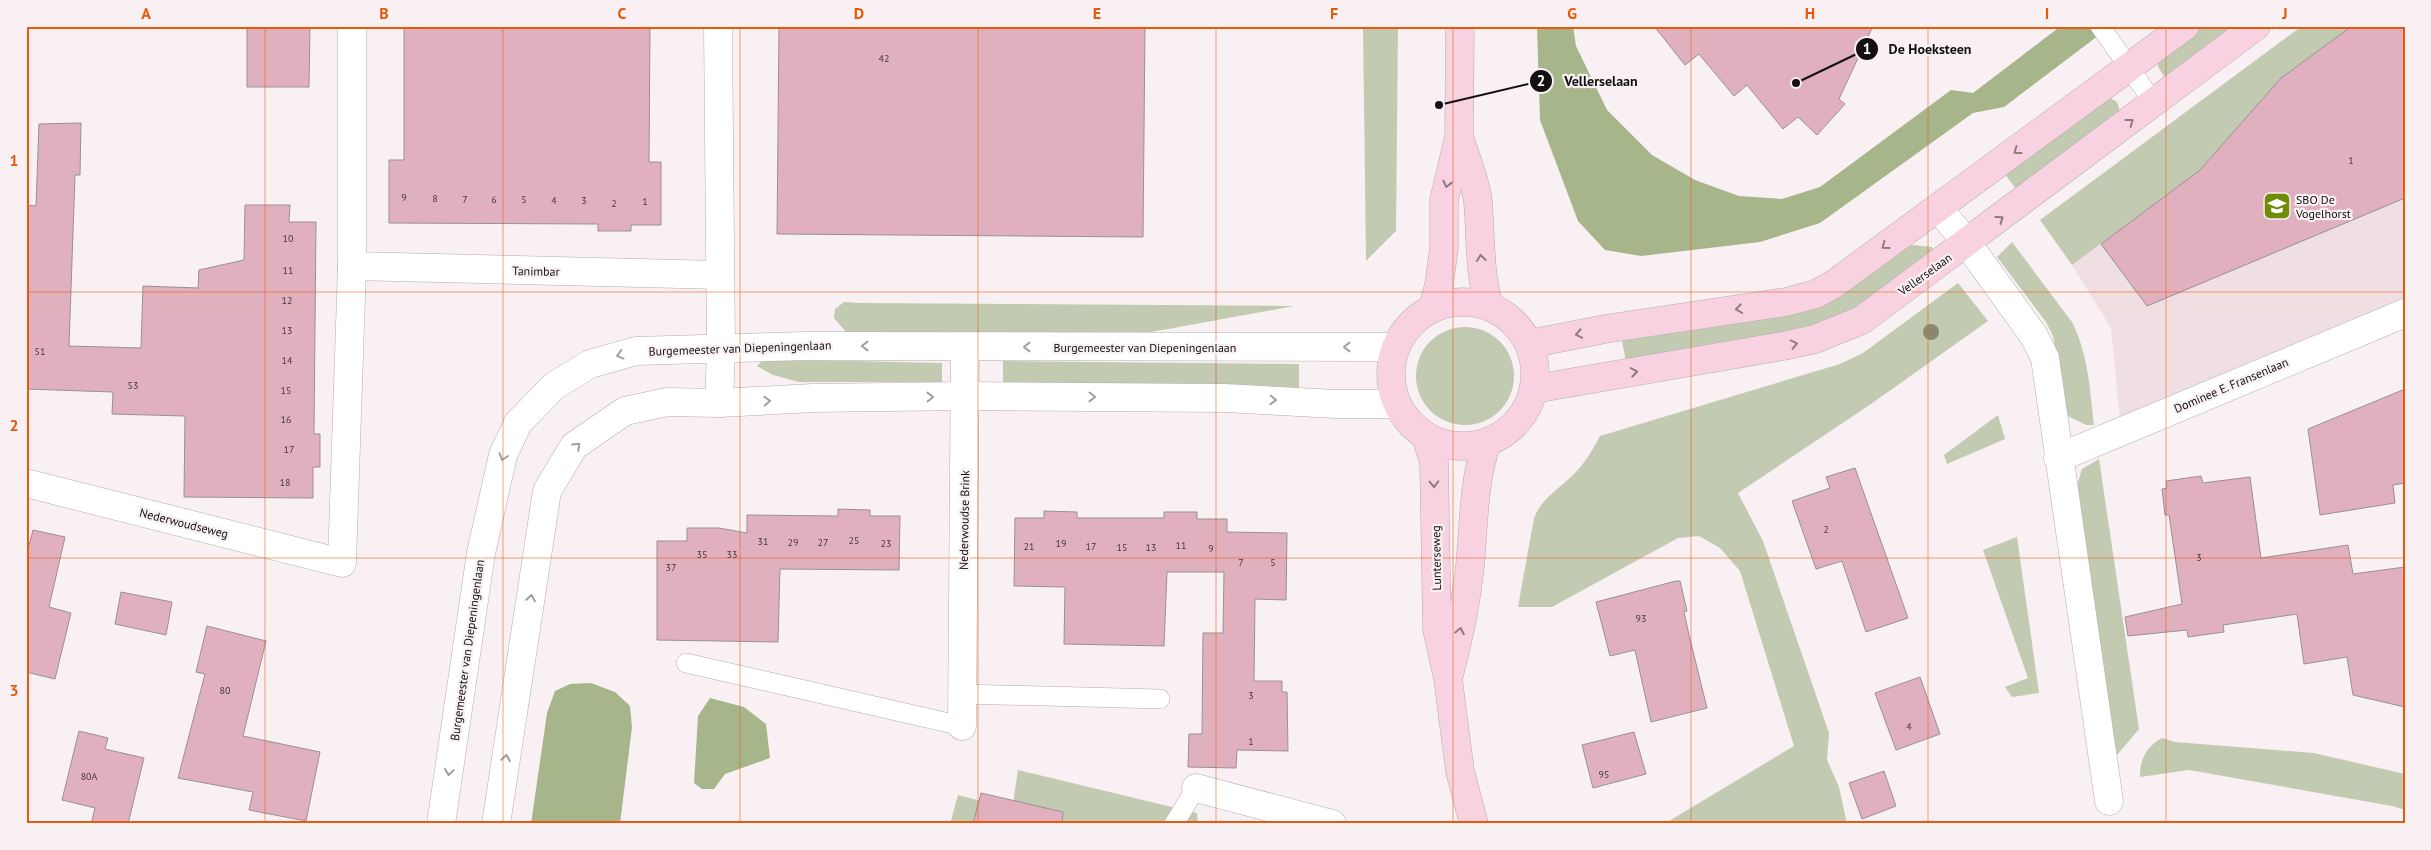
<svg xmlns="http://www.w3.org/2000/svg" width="2431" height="850" font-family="'PT Sans',sans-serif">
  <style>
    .built { fill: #efdfe3 }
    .green { fill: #c2cbb1 }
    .water { fill: #a7b58b }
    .building { fill: #e1b0bf; stroke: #989193 }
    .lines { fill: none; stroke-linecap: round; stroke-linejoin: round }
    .lane-casing { stroke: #b4adaf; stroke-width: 20 }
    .street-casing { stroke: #b4adaf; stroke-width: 29 }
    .secondary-casing { stroke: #b4adaf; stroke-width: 29 }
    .lane { stroke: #fff; stroke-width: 19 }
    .street { stroke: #fff; stroke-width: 28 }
    .secondary { stroke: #f8d2e1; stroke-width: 28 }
    .tree { fill: #878a70 }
    .oneway { stroke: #917b83 }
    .oneway2 { stroke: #a19fa0 }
    .grid { fill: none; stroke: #e8590c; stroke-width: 1; stroke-opacity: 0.55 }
    .labels { text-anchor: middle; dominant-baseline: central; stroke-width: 4.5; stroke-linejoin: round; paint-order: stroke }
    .number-label { font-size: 10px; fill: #46383c }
    .poi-label { font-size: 12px; fill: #131011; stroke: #f8f0f3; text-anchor: start }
    .street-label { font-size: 12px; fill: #131011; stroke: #f8f0f3 }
    .leader { fill: none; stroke: #131011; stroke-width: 2 }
    .callout-dot { fill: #131011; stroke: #f8f0f3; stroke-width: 2 }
    .mark-label { font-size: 15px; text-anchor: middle; font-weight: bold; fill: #fff }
    .callout-label { font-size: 14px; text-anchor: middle; font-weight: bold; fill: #131011; stroke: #f8f0f3; stroke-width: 4.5; stroke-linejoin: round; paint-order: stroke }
    .neatline { fill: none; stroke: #e8590c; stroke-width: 2 }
    .grid-label { font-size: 16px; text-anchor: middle; font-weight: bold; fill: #e8590c }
  </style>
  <rect width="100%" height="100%" fill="#f8f0f3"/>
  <polygon class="built" points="2405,26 2405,297 2120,420 2111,328 2072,265 2199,168 2278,76"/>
  <g class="green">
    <polygon points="1363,26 1398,26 1396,231 1366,261"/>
    <polygon points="2203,26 2243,26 2172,78 2164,76 2158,67 2158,59"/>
    <polygon points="2302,26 2352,26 2281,78 2200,170 2072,265 2040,220"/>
    <polygon points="2110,98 2117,102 2120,111 2019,193 2004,173"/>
    <path d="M2012 242 2072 322C2088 354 2090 389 2094 425H2086L2068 416 2053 336 2046 322 1997 257Z"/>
    <polygon points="1913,245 1932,247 1933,251 1861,306 1808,330 1626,362 1622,341 1800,311 1901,250"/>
    <path d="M1958 283 1988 321 1871 404 1738 493 1763 541 1829 733 1827 760 1839 787 1847 824H1664L1794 746 1740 571 1720 548 1699 536 1678 538 1552 607H1518L1534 518C1541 499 1559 489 1573 475 1585 463 1592 451 1600 436L1840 364 1863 353Z"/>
    <polygon points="844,302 858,303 1294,306 1146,333 846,332 834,318 835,309"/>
    <circle cx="1465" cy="376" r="49"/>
    <polygon points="764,359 942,363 942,382 799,382 773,375 757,366"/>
    <polygon points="1003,361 1299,364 1299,389 1003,386"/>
    <polygon points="1998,415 2005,439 1947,464 1944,455"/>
    <polygon points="2099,459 2139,729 2117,755 2076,488 2082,469"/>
    <polygon points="2017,537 2039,693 2012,697 2005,687 2028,678 1983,550"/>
    <path d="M2162 738 2175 742 2314 753 2405 774V810L2392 806 2189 770 2140 777C2140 759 2146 747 2162 738Z"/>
    <polygon points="1018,770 1197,813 1198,823 950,824 958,795 1012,809"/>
  </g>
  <g class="water">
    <polygon points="1537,26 1573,26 1576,46 1607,110 1652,155 1695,180 1739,196 1782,199 1820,187 1951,90 1973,93 2061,26 2111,26 2004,107 1973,113 1820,223 1760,242 1641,256 1605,250 1578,221 1540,120"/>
    <polygon points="591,683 615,692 630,706 632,727 620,824 531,824 547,713 555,691 570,684"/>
    <polygon points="710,698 744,707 766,724 770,758 725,774 714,789 702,789 694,783 698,716"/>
  </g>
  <g class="building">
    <polygon points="247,26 310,26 309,87 247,87"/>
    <polygon points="404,26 650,26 649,162 661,162 661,225 631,225 631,231 598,231 598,224 389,223 389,160 404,160"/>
    <polygon points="779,26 1145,26 1143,237 777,234"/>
    <polygon points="1654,26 1873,26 1839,99 1845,104 1817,135 1798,117 1783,129 1747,85 1734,96 1699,54 1685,65"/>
    <polygon points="2352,26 2405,26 2405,198 2147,306 2101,244 2200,170 2281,78"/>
    <polygon points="81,123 80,175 75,175 69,346 141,348 143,286 198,288 199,270 244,260 245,205 290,205 289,222 316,222 314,434 320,434 320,467 313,467 313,498 184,497 185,416 112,414 113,392 26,389 27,205 36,206 39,124"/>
    <polygon points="2405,389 2405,483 2393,485 2395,503 2320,515 2308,429"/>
    <polygon points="1855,468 1908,618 1866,632 1842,561 1816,569 1792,501 1830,488 1826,477"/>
    <polygon points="2201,476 2203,483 2250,477 2261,558 2348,545 2353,574 2405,567 2405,707 2353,695 2347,657 2304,664 2297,614 2223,625 2224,632 2188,637 2187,630 2128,636 2125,617 2182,604 2169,515 2165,515 2162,489 2167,488 2166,481"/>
    <polygon points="838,509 870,510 870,516 900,516 899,570 780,569 778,642 657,640 657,541 687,541 687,528 719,528 747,533 747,515 838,516"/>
    <polygon points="1044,511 1077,512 1077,518 1164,518 1164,512 1197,512 1197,519 1227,519 1227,532 1287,533 1286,600 1255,599 1254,681 1282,681 1282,692 1287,692 1288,751 1237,750 1236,768 1188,767 1189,734 1202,734 1203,633 1223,633 1224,572 1167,572 1164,646 1064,644 1065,587 1014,586 1015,518 1044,518"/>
    <polygon points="33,530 65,537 49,607 71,613 55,679 26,672 26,557"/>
    <polygon points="1676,581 1680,581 1687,611 1684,612 1689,635 1707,708 1651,722 1635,650 1610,656 1596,602"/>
    <polygon points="121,592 172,602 166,635 115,624"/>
    <polygon points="207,626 266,641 243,736 320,752 306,821 249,810 253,792 178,778 205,674 196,672"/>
    <polygon points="1920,677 1940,734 1896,750 1875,693"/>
    <polygon points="79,731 108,738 105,749 144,758 128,824 91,824 95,808 62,800"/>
    <polygon points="1634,732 1646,774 1593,788 1582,745"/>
    <polygon points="1884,771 1896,806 1862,819 1849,783"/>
    <polygon points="981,793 1063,812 1062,824 973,824"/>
  </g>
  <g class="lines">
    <g class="lane-casing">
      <g id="lane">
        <polyline points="2100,26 2154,103"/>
        <polyline points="686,663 962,726"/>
        <polyline points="962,694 1160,699"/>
        <polyline points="1174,824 1196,788"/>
      </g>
    </g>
    <g class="street-casing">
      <g id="street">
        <polyline points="718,26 721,350 719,403"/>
        <polyline points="1938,208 1967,243 2034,336 2045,358 2109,801"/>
        <polyline points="352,266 720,275"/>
        <polyline points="2058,458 2405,313"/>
        <polyline points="26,483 342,563 352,266 352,26"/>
        <polyline points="962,726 965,347"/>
        <polyline points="1196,788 1332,824"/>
        <polyline points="441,824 481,553 503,455 518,423 554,386 590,364 636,351 806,346 1395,347"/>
        <polyline points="496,824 547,491 574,446 625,411 667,402 719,403 813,398 965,396 1224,398 1336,404 1397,404"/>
      </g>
    </g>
    <g class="secondary-casing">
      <g id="secondary">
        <path d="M1460 139C1466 159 1476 182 1478 202 1481 238 1479 272 1489 306"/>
        <circle cx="1463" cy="374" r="72"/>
        <polyline points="1433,308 1439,285 1444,248 1444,200 1459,137 1460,26"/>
        <polyline points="1529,344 1605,329 1786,302 1816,294 1834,284 2185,26"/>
        <polyline points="1534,389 1783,346 1815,339 1862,320 2256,26"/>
        <polyline points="1426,437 1434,462 1437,629 1448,679 1460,771 1474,824"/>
        <path d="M1449 675C1459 639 1466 603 1470 566 1474 524 1473 482 1487 442"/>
      </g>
    </g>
    <use href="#lane" class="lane"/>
    <use href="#street" class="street"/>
    <use href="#secondary" class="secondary"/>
  </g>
  <circle class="tree" cx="1931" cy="332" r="8"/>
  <defs><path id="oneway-chevron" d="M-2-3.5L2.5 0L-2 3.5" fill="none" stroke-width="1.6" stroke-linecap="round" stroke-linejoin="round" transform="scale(1.25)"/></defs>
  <g class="oneway">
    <use href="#oneway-chevron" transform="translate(2130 122) rotate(-37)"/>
    <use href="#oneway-chevron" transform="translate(2017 151) rotate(144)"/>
    <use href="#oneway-chevron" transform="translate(1447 184) rotate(104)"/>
    <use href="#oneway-chevron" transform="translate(2000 219) rotate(-36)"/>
    <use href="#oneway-chevron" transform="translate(1885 246) rotate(144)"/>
    <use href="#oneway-chevron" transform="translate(1481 258) rotate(-97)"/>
    <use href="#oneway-chevron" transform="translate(1739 309) rotate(171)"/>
    <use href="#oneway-chevron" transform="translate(1579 334) rotate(169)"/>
    <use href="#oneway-chevron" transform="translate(1794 344) rotate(-13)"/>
    <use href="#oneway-chevron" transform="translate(1634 372) rotate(-10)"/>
    <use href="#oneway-chevron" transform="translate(1434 484) rotate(89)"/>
    <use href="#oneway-chevron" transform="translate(1460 631) rotate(-79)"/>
  </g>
  <g class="oneway2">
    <use href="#oneway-chevron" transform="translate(865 346) rotate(-180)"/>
    <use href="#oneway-chevron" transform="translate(1027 347) rotate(180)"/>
    <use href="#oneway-chevron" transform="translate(1347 347) rotate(180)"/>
    <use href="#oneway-chevron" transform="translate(620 355) rotate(165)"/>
    <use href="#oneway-chevron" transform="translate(930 397) rotate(-1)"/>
    <use href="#oneway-chevron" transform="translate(1092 397) rotate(1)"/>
    <use href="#oneway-chevron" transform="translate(1273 400) rotate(2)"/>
    <use href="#oneway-chevron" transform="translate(767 401) rotate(-3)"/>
    <use href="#oneway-chevron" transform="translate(577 446) rotate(-44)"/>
    <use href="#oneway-chevron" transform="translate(503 457) rotate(108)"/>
    <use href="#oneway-chevron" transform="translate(531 598) rotate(-81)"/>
    <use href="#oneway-chevron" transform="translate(506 758) rotate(-81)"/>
    <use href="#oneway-chevron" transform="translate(449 772) rotate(98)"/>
  </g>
  <path class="grid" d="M265 26V824M503 26V824M740 26V824M978 26V824M1216 26V824M1453 26V824M1691 26V824M1928 26V824M2166 26V824M26 292H2405M26 558H2405"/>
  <defs>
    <g id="school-square" transform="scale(1.4375)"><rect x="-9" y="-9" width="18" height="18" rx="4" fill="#708b05" stroke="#f8f0f3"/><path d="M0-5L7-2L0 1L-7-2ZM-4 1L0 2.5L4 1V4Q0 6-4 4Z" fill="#fff"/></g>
  </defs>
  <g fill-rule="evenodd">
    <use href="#school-square" x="2277" y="206"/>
  </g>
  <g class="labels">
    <g class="number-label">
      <text x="884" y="58">42</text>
      <text x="2351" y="160">1</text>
      <text x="404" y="197">9</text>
      <text x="435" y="198">8</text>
      <text x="465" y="199">7</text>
      <text x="494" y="199">6</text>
      <text x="524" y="199">5</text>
      <text x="554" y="200">4</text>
      <text x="584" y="200">3</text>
      <text x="645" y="201">1</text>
      <text x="614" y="203">2</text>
      <text x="288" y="238">10</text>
      <text x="288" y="270">11</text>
      <text x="287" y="300">12</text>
      <text x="287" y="330">13</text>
      <text x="40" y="351">51</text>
      <text x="287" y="360">14</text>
      <text x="133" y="385">53</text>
      <text x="286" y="390">15</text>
      <text x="286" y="419">16</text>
      <text x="289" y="449">17</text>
      <text x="285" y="482">18</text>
      <text x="1826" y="529">2</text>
      <text x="854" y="540">25</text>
      <text x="763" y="541">31</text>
      <text x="793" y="542">29</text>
      <text x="823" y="542">27</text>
      <text x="886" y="543">23</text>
      <text x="1061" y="543">19</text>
      <text x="1181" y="545">11</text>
      <text x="1029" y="546">21</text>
      <text x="1091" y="546">17</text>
      <text x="1122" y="547">15</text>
      <text x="1151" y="547">13</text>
      <text x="1211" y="548">9</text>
      <text x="702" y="554">35</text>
      <text x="732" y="554">33</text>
      <text x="2199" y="557">3</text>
      <text x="1241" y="562">7</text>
      <text x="1273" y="562">5</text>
      <text x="671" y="567">37</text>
      <text x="1641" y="618">93</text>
      <text x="225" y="690">80</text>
      <text x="1251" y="695">3</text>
      <text x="1909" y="726">4</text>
      <text x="1251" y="741">1</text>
      <text x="1604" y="774">95</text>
      <text x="89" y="776">80A</text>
    </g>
    <g class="poi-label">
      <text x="2296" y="199">SBO De<tspan x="2296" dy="14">Vogelhorst</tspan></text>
    </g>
    <g class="street-label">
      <text transform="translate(536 271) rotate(1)">Tanimbar</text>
      <text transform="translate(1925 274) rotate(-36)">Vellerselaan</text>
      <text x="1145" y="347">Burgemeester van Diepeningenlaan</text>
      <text transform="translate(740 348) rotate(-2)">Burgemeester van Diepeningenlaan</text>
      <text transform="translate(2231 385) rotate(-23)">Dominee E. Fransenlaan</text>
      <text transform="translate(964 520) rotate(-89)">Nederwoudse Brink</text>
      <text transform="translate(184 523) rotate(14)">Nederwoudseweg</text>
      <text transform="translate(1436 558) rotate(-91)">Lunterseweg</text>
      <text transform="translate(467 650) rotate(-82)">Burgemeester van Diepeningenlaan</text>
    </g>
  </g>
  <path class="leader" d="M1796 83L1867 49M1439 105L1541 81"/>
  <g class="callout-dot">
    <circle cx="1796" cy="83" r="5"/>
    <circle cx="1439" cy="105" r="5"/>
    <circle cx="1867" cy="49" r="12"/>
    <circle cx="1541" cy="81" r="12"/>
  </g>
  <g class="mark-label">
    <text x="1867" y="54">1</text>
    <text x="1541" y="86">2</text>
  </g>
  <g class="callout-label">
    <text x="1930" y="54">De Hoeksteen</text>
    <text x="1601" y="86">Vellerselaan</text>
  </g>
  <rect width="2431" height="850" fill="none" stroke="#f8f0f3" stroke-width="55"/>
  <rect x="28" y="28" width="2376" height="794" class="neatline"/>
  <g class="grid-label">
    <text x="146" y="19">A</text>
    <text x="384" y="19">B</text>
    <text x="622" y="19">C</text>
    <text x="859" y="19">D</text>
    <text x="1097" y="19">E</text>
    <text x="1334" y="19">F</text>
    <text x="1572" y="19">G</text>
    <text x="1810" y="19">H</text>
    <text x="2047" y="19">I</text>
    <text x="2285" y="19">J</text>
    <text x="14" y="166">1</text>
    <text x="14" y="431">2</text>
    <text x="14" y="696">3</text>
  </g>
</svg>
